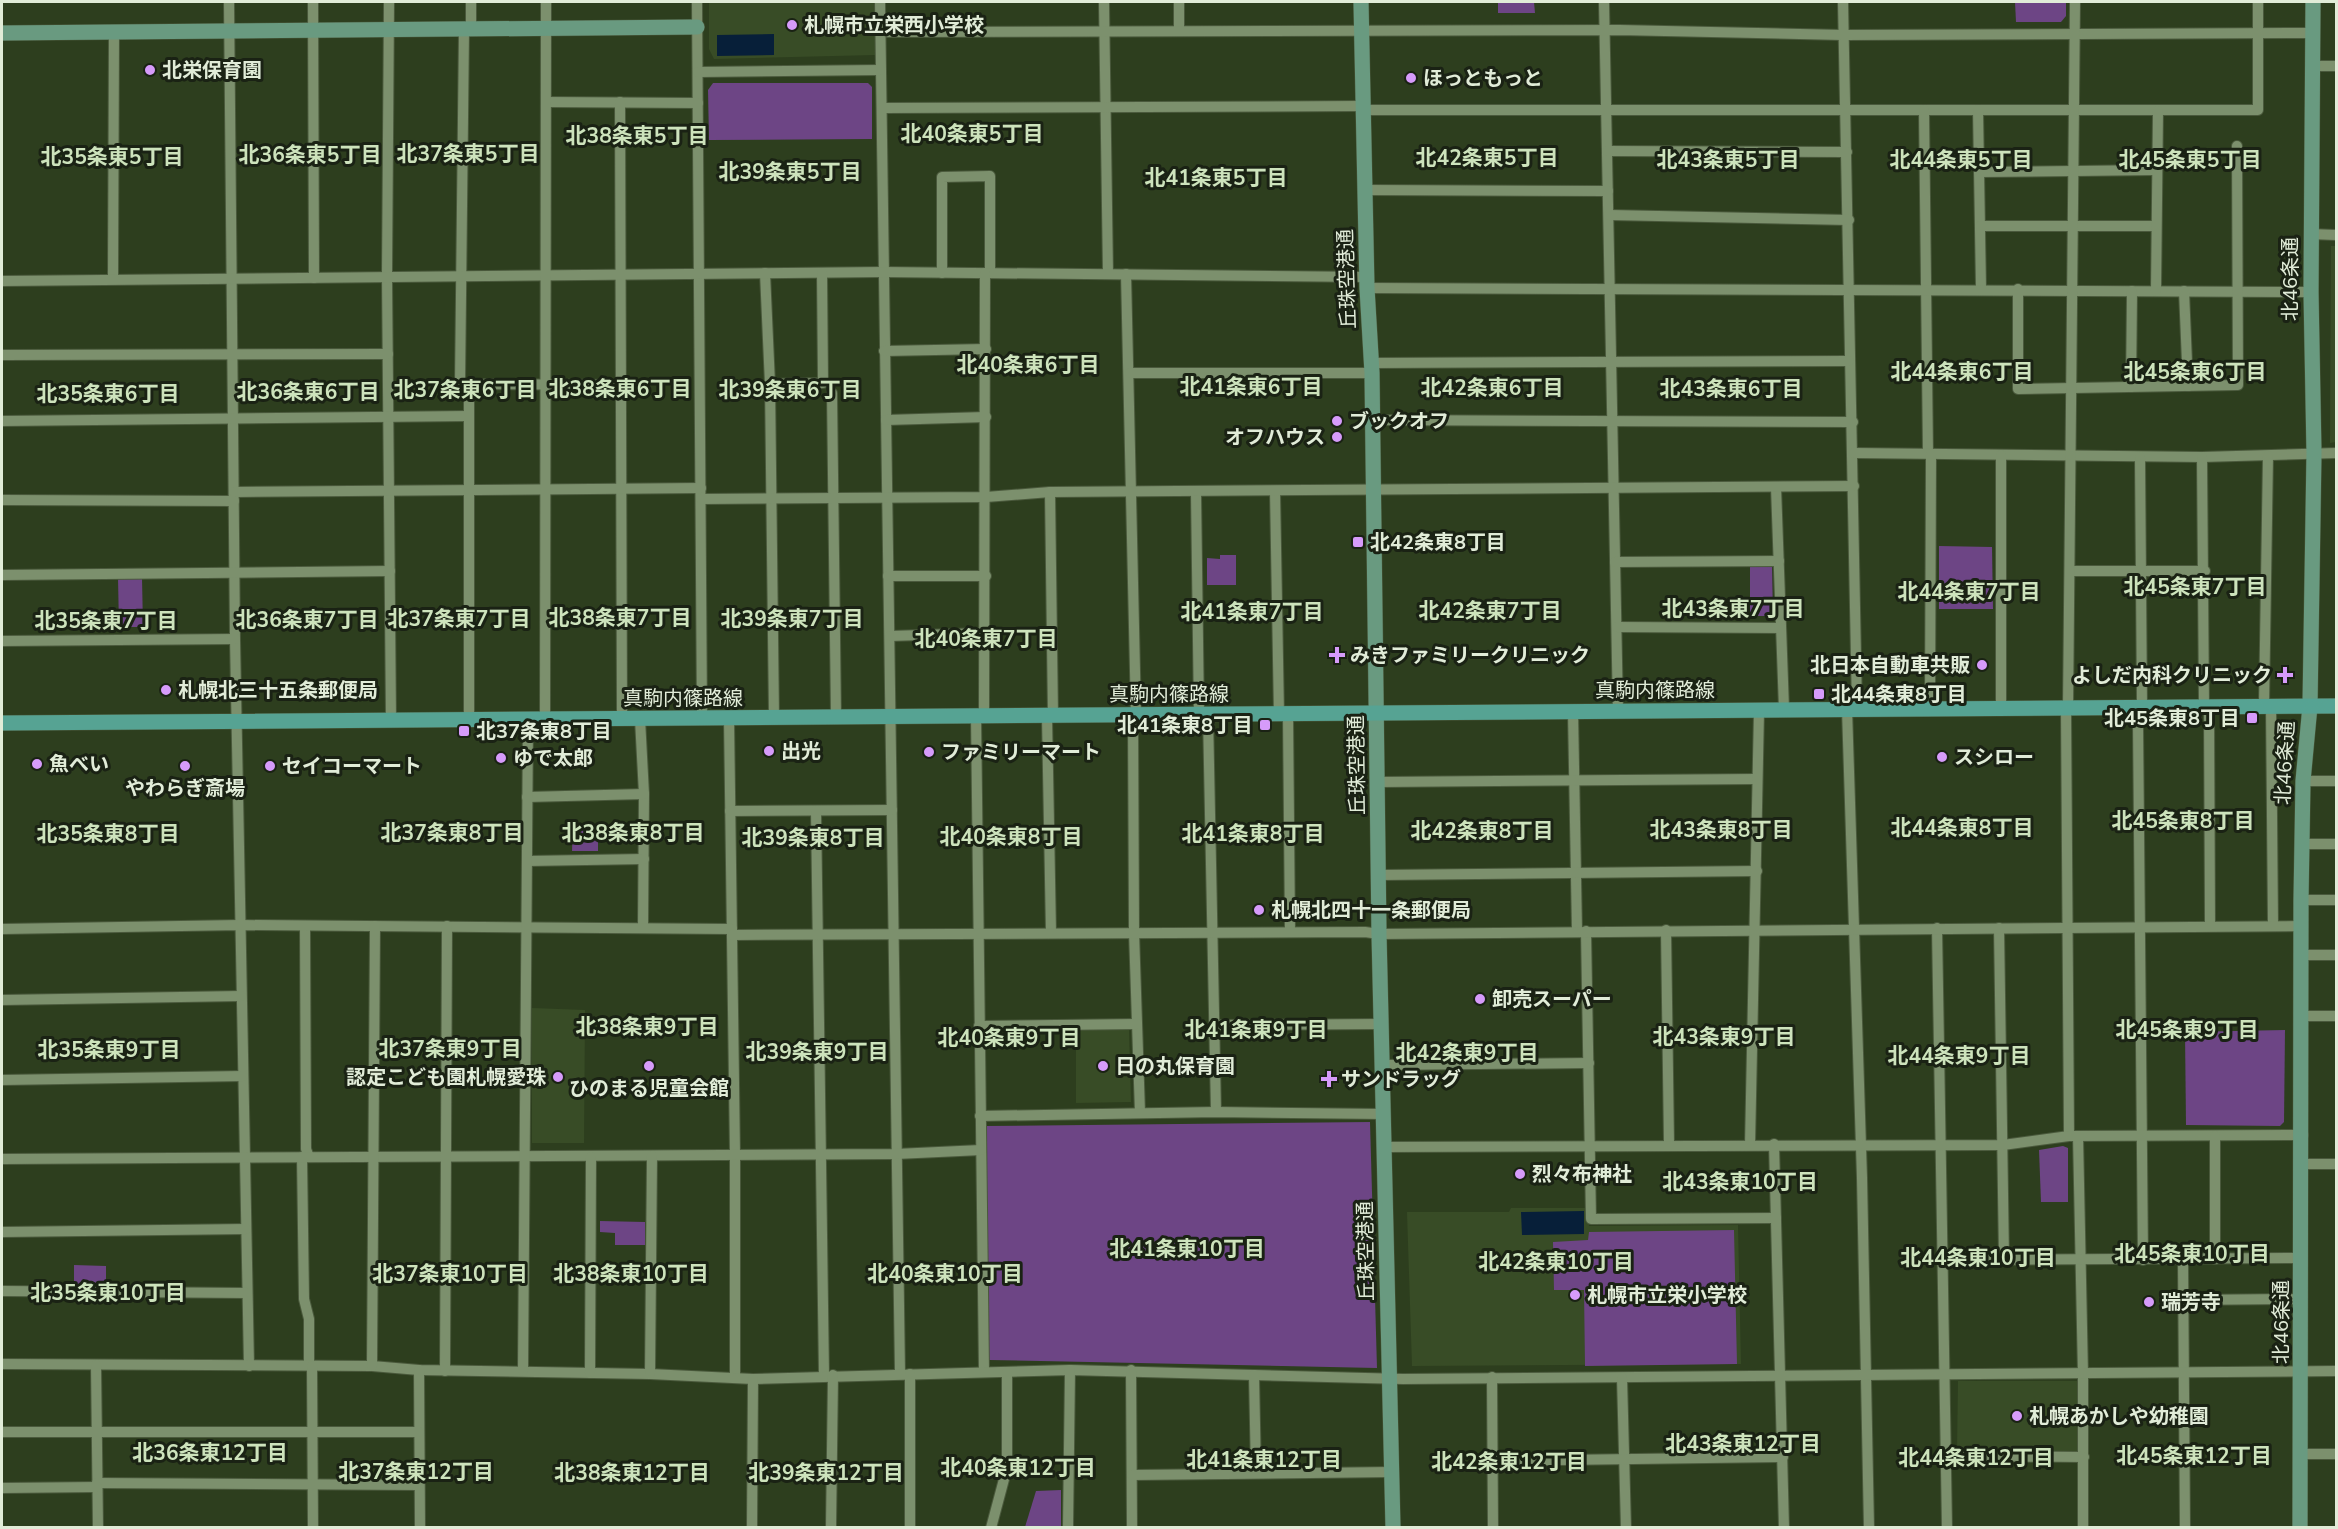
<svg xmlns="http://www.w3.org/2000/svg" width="2338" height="1529" font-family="'Nunito Sans','Noto Sans JP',sans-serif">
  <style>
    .built { fill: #384c26 }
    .green { fill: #6d4585 }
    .water { fill: #071f39 }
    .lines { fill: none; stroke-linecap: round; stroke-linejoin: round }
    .street-casing { stroke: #4a593c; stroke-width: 12 }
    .secondary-casing { stroke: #4a593c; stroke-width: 16 }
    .primary-casing { stroke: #4a593c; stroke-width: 16 }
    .street { stroke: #7c906d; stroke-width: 10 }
    .secondary { stroke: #699a80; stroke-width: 15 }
    .primary { stroke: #56a393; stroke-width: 15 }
    .poi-dot { fill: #d69bfa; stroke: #1a2214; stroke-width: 2 }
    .labels { text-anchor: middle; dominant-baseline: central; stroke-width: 6; stroke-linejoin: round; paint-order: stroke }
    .poi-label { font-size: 20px; font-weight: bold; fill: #e1ecd8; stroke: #1a2214; text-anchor: start }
    .street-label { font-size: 20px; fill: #e1ecd8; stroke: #1a2214 }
    .neighbourhood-label { font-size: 21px; font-weight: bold; fill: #cde3bc; stroke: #1a2214 }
  </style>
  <rect width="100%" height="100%" fill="#2d3e1e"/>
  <g class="built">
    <polygon points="709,2 875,2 875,55 714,59 709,49"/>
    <polygon points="2331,246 2336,246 2336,442 2330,443"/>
    <polygon points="532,1008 585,1010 584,1143 532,1143"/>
    <polygon points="1076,1029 1129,1029 1131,1102 1076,1103"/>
    <polygon points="1511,1208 1588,1208 1589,1226 1738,1225 1741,1364 1412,1366 1407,1212 1509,1212"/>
    <polygon points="1958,1381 2077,1381 2078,1451 1957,1452"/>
  </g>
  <g class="green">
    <polygon points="1498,2 1534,2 1535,13 1498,13"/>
    <polygon points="2015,2 2066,2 2066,16 2061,22 2016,22"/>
    <polygon points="713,83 868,83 872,87 872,139 709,140 708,90"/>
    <polygon points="1939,546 1992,547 1993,609 1939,609"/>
    <polygon points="1220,555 1236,555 1236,585 1207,585 1207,558 1220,559"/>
    <polygon points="1750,566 1772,566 1773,616 1750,616"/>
    <polygon points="118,578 142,578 143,627 119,627"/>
    <polygon points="573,825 598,826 598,851 572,851"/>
    <polygon points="2285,1030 2284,1122 2280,1126 2186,1125 2185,1032"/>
    <polygon points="1370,1122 1377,1368 989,1360 985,1126"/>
    <polygon points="2063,1146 2068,1148 2068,1202 2041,1202 2039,1150"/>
    <polygon points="600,1221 645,1222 645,1245 615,1245 615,1233 600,1232"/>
    <polygon points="1734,1230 1737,1364 1585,1366 1584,1290 1554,1290 1553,1242 1588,1240 1589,1232"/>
    <polygon points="74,1265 106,1266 106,1285 74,1285"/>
    <polygon points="1061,1490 1061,1527 1025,1527 1036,1491"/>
  </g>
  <g class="water">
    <polygon points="774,34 774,55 717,56 717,35"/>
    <polygon points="1584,1211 1584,1234 1522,1235 1521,1212"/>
  </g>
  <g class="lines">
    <g class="street-casing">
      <g id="street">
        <polyline points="229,2 235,639 249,1366"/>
        <polyline points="313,2 314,278"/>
        <polyline points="389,2 387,276 391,721"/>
        <polyline points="697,2 702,719"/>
        <polyline points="880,2 900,1374"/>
        <polyline points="1104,2 1108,274"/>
        <polyline points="1179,2 1179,31"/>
        <polyline points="1604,2 1618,711"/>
        <polyline points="1843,2 1857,708"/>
        <polyline points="464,29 460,384 621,385"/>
        <polyline points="471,29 471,2"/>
        <polyline points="880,32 1619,30 1843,35 2313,33"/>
        <polyline points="2313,66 2336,66"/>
        <polyline points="698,72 880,70"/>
        <polyline points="546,102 698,103"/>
        <polyline points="620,102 622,720"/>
        <polyline points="882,108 1363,106"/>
        <polyline points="1363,110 2258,110 2258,2"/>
        <polyline points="1924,110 1928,454"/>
        <polyline points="1978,110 1981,289"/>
        <polyline points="1607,151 1847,152"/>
        <polyline points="1979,172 2156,170"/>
        <polyline points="1365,190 1608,191"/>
        <polyline points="1609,215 1849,220"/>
        <polyline points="1980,226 2156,226"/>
        <polyline points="2311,234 2336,235"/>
        <polyline points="765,273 770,384 774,718"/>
        <polyline points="942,273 942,177 990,176 990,273"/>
        <polyline points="1126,274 1136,715"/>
        <polyline points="113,279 114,33"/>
        <polyline points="2,281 883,272 1367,277"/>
        <polyline points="1367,288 2311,292"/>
        <polyline points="2018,289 2018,389 2238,385 2237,146"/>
        <polyline points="2156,291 2158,111"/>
        <polyline points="2184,291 2188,386"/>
        <polyline points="884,351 986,349"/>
        <polyline points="2,355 388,354"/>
        <polyline points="1372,363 1849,361"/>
        <polyline points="1130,373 1372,373"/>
        <polyline points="770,384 823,383 822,273"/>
        <polyline points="2131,387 2132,291"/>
        <polyline points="832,393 836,717"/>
        <polyline points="886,420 986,417"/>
        <polyline points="1373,420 1853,422"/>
        <polyline points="2,421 469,416"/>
        <polyline points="1854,453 2202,457 2336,453"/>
        <polyline points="2140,457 2142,707 2138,723 2143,1260"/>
        <polyline points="2202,457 2204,706"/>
        <polyline points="1776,487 1784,709"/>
        <polyline points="1275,491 1279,715"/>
        <polyline points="234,492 701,488"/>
        <polyline points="1050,492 1053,717"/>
        <polyline points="1196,492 1199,715"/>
        <polyline points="701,499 986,497 1050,492 1854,486"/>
        <polyline points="2,500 234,501"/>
        <polyline points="1615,562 1779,561"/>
        <polyline points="2070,571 2205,571"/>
        <polyline points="2,575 390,571"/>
        <polyline points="888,576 986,576"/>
        <polyline points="1617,627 1781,628"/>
        <polyline points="890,636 985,633"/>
        <polyline points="2,641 235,639"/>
        <polyline points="2209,706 2210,926"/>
        <polyline points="2264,706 2268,456"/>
        <polyline points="2271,706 2273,926"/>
        <polyline points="1930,708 1931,454"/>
        <polyline points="2066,708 2069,1136"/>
        <polyline points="2068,708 2075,2"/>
        <polyline points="1847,709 1862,1178 1869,1528"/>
        <polyline points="2001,709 2001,455"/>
        <polyline points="1573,712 1577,931"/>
        <polyline points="976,715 984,1372"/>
        <polyline points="984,715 985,273"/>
        <polyline points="1133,715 1134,932 1140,1113"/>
        <polyline points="1208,715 1216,1112"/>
        <polyline points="1288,715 1290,932"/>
        <polyline points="1047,717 1051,933"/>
        <polyline points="640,719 644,794 643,928"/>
        <polyline points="729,719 735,1155 735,1376"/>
        <polyline points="469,720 469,384"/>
        <polyline points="545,720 546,2"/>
        <polyline points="2303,781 2336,781"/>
        <polyline points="1379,782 1756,779"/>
        <polyline points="527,797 644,794"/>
        <polyline points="730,811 892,810"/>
        <polyline points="816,811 824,1376"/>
        <polyline points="2303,844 2336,844"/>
        <polyline points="527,861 644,859"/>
        <polyline points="1379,875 1757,871"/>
        <polyline points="2301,900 2336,900"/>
        <polyline points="305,926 306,1149 309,1157"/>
        <polyline points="1937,928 1947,1528"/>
        <polyline points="1999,928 2004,1259"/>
        <polyline points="2,929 240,925 732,929"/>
        <polyline points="1666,930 1669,1144"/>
        <polyline points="1586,931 1591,1219 1776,1218"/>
        <polyline points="733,935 1365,932 1379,934 2303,926"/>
        <polyline points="2303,955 2336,955"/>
        <polyline points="2,1000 241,996"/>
        <polyline points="2303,1016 2336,1016"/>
        <polyline points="1214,1025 1382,1024"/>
        <polyline points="979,1026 1137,1024"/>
        <polyline points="1383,1065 1589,1063"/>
        <polyline points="2,1080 243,1076"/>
        <polyline points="980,1116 1216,1112 1384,1114"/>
        <polyline points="2078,1136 2083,1375 2083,1528"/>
        <polyline points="1774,1144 1784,1528"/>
        <polyline points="1750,1145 1759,711"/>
        <polyline points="1384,1147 2003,1145 2069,1136 2303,1135"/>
        <polyline points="302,1157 304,1299 309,1319 309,1366"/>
        <polyline points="2,1159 896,1154 981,1150"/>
        <polyline points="2303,1164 2336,1164"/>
        <polyline points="2,1232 246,1229"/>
        <polyline points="2183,1259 2185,1528"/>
        <polyline points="2215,1259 2215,1136"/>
        <polyline points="1943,1260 2302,1258"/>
        <polyline points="2,1291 247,1293"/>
        <polyline points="2183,1300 2302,1299"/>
        <polyline points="2,1364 372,1366 419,1370 650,1374 753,1379 1070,1370 1403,1379 2336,1371"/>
        <polyline points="96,1365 98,1528"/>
        <polyline points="312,1366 313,1528"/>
        <polyline points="372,1366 375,926"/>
        <polyline points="419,1370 420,1528"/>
        <polyline points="1131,1370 1132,1528"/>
        <polyline points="445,1371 447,926"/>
        <polyline points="523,1371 528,721"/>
        <polyline points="590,1373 591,1157"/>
        <polyline points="650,1374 652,1156"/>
        <polyline points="910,1374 910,1528"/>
        <polyline points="1254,1375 1256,1473"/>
        <polyline points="1492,1377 1493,1528"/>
        <polyline points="1622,1378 1626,1528"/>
        <polyline points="2,1432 419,1432"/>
        <polyline points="2302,1454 2336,1454"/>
        <polyline points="1946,1456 2084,1457"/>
        <polyline points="1492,1461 1783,1457"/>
        <polyline points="1132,1475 1392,1472"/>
        <polyline points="97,1483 419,1485"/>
        <polyline points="2,1488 97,1487"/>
        <polyline points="752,1528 753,1379"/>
        <polyline points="831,1528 833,1375"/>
        <polyline points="991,1528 1007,1468 1007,1372"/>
        <polyline points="1068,1528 1070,1370"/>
      </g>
    </g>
    <g class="secondary-casing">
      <g id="secondary">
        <polyline points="1361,2 1367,288 1372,373 1379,934 1393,1528"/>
        <polyline points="2,33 697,27"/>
        <polyline points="2300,1528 2301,900 2303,781 2310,706 2314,453 2311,292 2313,2"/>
      </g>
    </g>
    <g class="primary-casing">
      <polyline id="primary" points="2,723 2336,706"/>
    </g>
    <use href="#street" class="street"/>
    <use href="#secondary" class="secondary"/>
    <use href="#primary" class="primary"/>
  </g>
  <g class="poi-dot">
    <circle cx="792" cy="25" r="6"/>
    <circle cx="150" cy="70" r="6"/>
    <circle cx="1411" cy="78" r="6"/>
    <circle cx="1337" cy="421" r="6"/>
    <circle cx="1337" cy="437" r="6"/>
    <rect x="1352" y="536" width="12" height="12" rx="3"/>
    <path d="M1334 646h6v6h6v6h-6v6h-6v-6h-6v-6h6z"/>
    <circle cx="1982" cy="665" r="6"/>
    <path d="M2282 666h6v6h6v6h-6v6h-6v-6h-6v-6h6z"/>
    <circle cx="166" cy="690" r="6"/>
    <rect x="1813" y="688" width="12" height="12" rx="3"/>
    <rect x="2246" y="712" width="12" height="12" rx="3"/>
    <rect x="1259" y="719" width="12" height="12" rx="3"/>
    <rect x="458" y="725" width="12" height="12" rx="3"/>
    <circle cx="769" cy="751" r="6"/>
    <circle cx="929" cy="752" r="6"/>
    <circle cx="1942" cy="757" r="6"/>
    <circle cx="501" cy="758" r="6"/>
    <circle cx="37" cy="764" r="6"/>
    <circle cx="185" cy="766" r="6"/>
    <circle cx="270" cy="766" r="6"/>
    <circle cx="1259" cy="910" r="6"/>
    <circle cx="1480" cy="999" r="6"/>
    <circle cx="649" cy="1066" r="6"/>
    <circle cx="1103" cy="1066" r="6"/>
    <circle cx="558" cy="1077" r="6"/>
    <path d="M1326 1070h6v6h6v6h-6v6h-6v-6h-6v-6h6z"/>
    <circle cx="1520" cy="1174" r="6"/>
    <circle cx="1575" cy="1295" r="6"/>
    <circle cx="2149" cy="1302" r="6"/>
    <circle cx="2017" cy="1416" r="6"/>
  </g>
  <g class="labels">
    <g class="poi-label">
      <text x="804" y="25">札幌市立栄西小学校</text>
      <text x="162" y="70">北栄保育園</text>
      <text x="1423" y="78">ほっともっと</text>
      <text x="1349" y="421">ブックオフ</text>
      <text x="1325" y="437" text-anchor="end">オフハウス</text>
      <text x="1370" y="542">北42条東8丁目</text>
      <text x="1350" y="655">みきファミリークリニック</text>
      <text x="1970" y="665" text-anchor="end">北日本自動車共販</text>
      <text x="2272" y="675" text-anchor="end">よしだ内科クリニック</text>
      <text x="178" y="690">札幌北三十五条郵便局</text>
      <text x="1831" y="694">北44条東8丁目</text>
      <text x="2240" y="718" text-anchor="end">北45条東8丁目</text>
      <text x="1253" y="725" text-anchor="end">北41条東8丁目</text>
      <text x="476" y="731">北37条東8丁目</text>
      <text x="781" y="751">出光</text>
      <text x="941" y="752">ファミリーマート</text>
      <text x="1954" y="757">スシロー</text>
      <text x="513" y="758">ゆで太郎</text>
      <text x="49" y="764">魚べい</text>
      <text x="282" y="766">セイコーマート</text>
      <text x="185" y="788" text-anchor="middle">やわらぎ斎場</text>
      <text x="1271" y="910">札幌北四十一条郵便局</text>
      <text x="1492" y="999">卸売スーパー</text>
      <text x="1115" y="1066">日の丸保育園</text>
      <text x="546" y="1077" text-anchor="end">認定こども園札幌愛珠</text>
      <text x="1341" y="1079">サンドラッグ</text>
      <text x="649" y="1088" text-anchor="middle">ひのまる児童会館</text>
      <text x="1532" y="1174">烈々布神社</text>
      <text x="1587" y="1295">札幌市立栄小学校</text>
      <text x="2161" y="1302">瑞芳寺</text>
      <text x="2029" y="1416">札幌あかしや幼稚園</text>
    </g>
    <g class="street-label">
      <text transform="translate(1347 279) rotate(-92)">丘珠空港通</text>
      <text transform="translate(2290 279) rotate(-90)">北46条通</text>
      <text x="1655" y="690">真駒内篠路線</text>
      <text x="1169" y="694">真駒内篠路線</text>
      <text x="683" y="698">真駒内篠路線</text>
      <text transform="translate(2285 763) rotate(-87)">北46条通</text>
      <text transform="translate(1357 765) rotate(-91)">丘珠空港通</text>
      <text transform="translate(1366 1251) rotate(-91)">丘珠空港通</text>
      <text transform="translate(2281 1322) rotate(-90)">北46条通</text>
    </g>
    <g class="neighbourhood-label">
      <text x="972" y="134">北40条東5丁目</text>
      <text x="637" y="136">北38条東5丁目</text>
      <text x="468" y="154">北37条東5丁目</text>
      <text x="310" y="155">北36条東5丁目</text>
      <text x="112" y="157">北35条東5丁目</text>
      <text x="1487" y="158">北42条東5丁目</text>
      <text x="1728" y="160">北43条東5丁目</text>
      <text x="1961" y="160">北44条東5丁目</text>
      <text x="2190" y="160">北45条東5丁目</text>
      <text x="790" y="172">北39条東5丁目</text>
      <text x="1216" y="178">北41条東5丁目</text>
      <text x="1028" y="365">北40条東6丁目</text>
      <text x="1962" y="372">北44条東6丁目</text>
      <text x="2195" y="372">北45条東6丁目</text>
      <text x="1251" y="387">北41条東6丁目</text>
      <text x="1492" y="388">北42条東6丁目</text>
      <text x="620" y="389">北38条東6丁目</text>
      <text x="1731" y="389">北43条東6丁目</text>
      <text x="465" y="390">北37条東6丁目</text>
      <text x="790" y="390">北39条東6丁目</text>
      <text x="308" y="392">北36条東6丁目</text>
      <text x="108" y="394">北35条東6丁目</text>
      <text x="2195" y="587">北45条東7丁目</text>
      <text x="1969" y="592">北44条東7丁目</text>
      <text x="1733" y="609">北43条東7丁目</text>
      <text x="1490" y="611">北42条東7丁目</text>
      <text x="1252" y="612">北41条東7丁目</text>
      <text x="620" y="618">北38条東7丁目</text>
      <text x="459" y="619">北37条東7丁目</text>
      <text x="792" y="619">北39条東7丁目</text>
      <text x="307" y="620">北36条東7丁目</text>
      <text x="106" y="621">北35条東7丁目</text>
      <text x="986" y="639">北40条東7丁目</text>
      <text x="2183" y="821">北45条東8丁目</text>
      <text x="1962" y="828">北44条東8丁目</text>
      <text x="1721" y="830">北43条東8丁目</text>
      <text x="1482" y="831">北42条東8丁目</text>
      <text x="452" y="833">北37条東8丁目</text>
      <text x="633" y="833">北38条東8丁目</text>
      <text x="108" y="834">北35条東8丁目</text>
      <text x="1253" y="834">北41条東8丁目</text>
      <text x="1011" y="837">北40条東8丁目</text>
      <text x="813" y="838">北39条東8丁目</text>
      <text x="647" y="1027">北38条東9丁目</text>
      <text x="1256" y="1030">北41条東9丁目</text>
      <text x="2187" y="1030">北45条東9丁目</text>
      <text x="1724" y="1037">北43条東9丁目</text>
      <text x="1009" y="1038">北40条東9丁目</text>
      <text x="450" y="1049">北37条東9丁目</text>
      <text x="109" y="1050">北35条東9丁目</text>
      <text x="817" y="1052">北39条東9丁目</text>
      <text x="1467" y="1053">北42条東9丁目</text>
      <text x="1959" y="1056">北44条東9丁目</text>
      <text x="1740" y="1182">北43条東10丁目</text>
      <text x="1187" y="1249">北41条東10丁目</text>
      <text x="2192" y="1254">北45条東10丁目</text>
      <text x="1978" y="1258">北44条東10丁目</text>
      <text x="1556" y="1262">北42条東10丁目</text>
      <text x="450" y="1274">北37条東10丁目</text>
      <text x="631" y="1274">北38条東10丁目</text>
      <text x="945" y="1274">北40条東10丁目</text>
      <text x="108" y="1293">北35条東10丁目</text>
      <text x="1743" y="1444">北43条東12丁目</text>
      <text x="210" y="1453">北36条東12丁目</text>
      <text x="2194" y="1456">北45条東12丁目</text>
      <text x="1976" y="1458">北44条東12丁目</text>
      <text x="1264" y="1460">北41条東12丁目</text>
      <text x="1509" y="1462">北42条東12丁目</text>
      <text x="1018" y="1468">北40条東12丁目</text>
      <text x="416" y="1472">北37条東12丁目</text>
      <text x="632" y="1473">北38条東12丁目</text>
      <text x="826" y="1473">北39条東12丁目</text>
    </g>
  </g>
  <rect width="2338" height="1529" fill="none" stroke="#e1ecd8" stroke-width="6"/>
</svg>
